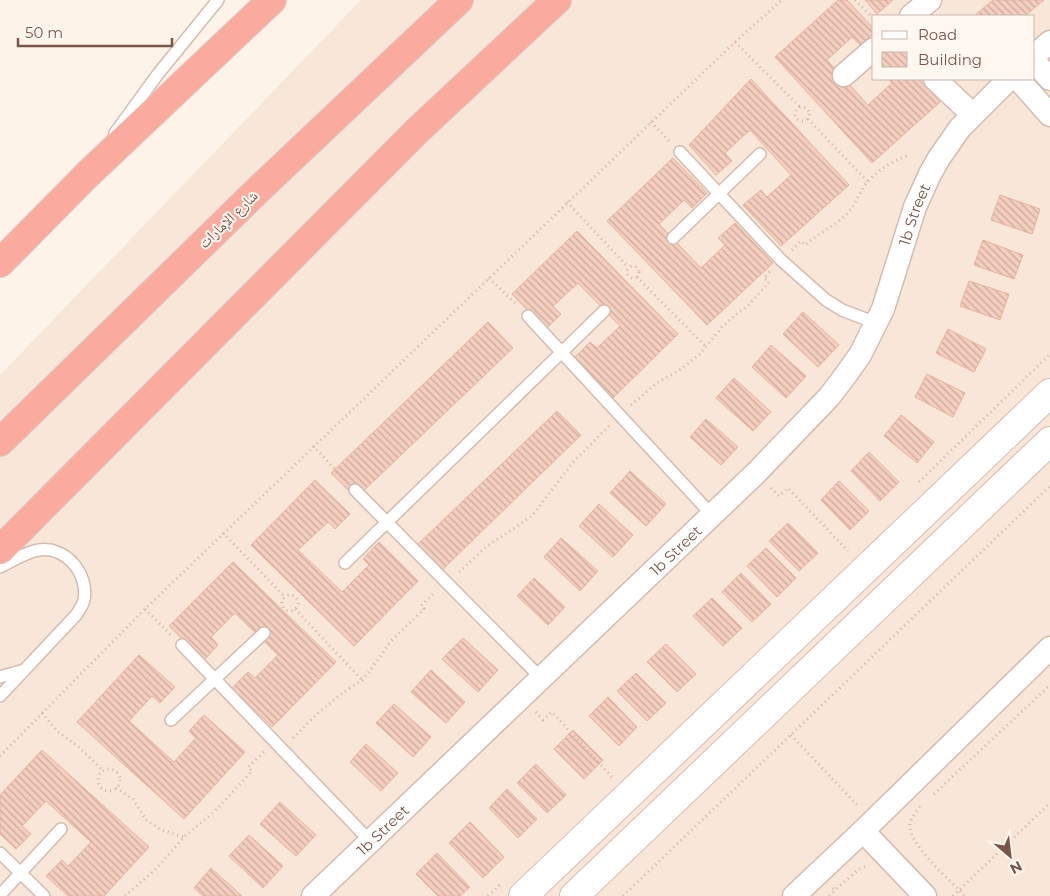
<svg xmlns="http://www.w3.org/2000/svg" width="1050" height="896" font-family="Montserrat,'Noto Naskh Arabic',sans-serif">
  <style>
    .residential { fill: #f8e7d9; fill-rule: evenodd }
    .building { fill: url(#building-back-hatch); stroke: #e8b29e }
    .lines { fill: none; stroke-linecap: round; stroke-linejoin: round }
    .lane-casing { stroke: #d3bcb0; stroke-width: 14 }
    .street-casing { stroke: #d3bcb0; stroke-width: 25 }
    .secondary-casing { stroke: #d8bdaf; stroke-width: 30 }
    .highway-casing { stroke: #dad0cc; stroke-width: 30 }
    .path { stroke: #dab1a1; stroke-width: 3; stroke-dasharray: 1 4; stroke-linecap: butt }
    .lane { stroke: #fff; stroke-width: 11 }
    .street { stroke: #fff; stroke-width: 22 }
    .secondary { stroke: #fff; stroke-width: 28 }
    .highway { stroke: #faab9d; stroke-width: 28 }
    .labels { text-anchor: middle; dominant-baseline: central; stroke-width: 4; stroke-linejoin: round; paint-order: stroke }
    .street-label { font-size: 15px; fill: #7a564a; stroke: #fff7f0 }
  </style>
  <defs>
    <pattern id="building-back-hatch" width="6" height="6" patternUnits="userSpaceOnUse" patternTransform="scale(1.25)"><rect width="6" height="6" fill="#f4cebf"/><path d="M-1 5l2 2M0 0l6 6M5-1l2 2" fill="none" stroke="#cbaa9d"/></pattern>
  </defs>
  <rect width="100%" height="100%" fill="#fdf3e9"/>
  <path class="residential" d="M361 0H1050V896H0V375ZM874 16H1034V79H874Z"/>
  <g class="building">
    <polygon points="838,0 847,0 874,29 874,33 860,45 852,37 827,60 868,105 892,83 888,79 919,79 940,102 872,163 775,57"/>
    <polygon points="865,0 893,0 877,14"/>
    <polygon points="993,0 1044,0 1025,16 974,16"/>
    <polygon points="751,79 849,185 781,246 743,205 761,190 767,197 791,175 750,130 725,153 732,161 716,175 689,145"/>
    <polygon points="673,158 707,193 692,208 684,200 659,224 701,268 725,245 718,238 735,223 773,263 707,325 607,221"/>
    <polygon points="1000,195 1040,209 1032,234 991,220"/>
    <polygon points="577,231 678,334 613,398 574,358 590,342 597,348 620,326 578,283 553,306 561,314 546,329 512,294"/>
    <polygon points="983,240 1023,255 1014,279 974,265"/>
    <polygon points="969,281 1009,294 1000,320 960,306"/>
    <polygon points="803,312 839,345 818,367 783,334"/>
    <polygon points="488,322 513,348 356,498 331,473"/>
    <polygon points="948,329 986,349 974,372 936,353"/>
    <polygon points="771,345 806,376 786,398 752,367"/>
    <polygon points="927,374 965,393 953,417 915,397"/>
    <polygon points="734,378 771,412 753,431 716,398"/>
    <polygon points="557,411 581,435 442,570 417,545"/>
    <polygon points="901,415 934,442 917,463 884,436"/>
    <polygon points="706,419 738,447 721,465 690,437"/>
    <polygon points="869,452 899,482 880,501 851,471"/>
    <polygon points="630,471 666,504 646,526 610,493"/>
    <polygon points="315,480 350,514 335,529 328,522 298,550 342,592 369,565 363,559 379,542 418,581 354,646 251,545"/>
    <polygon points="839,481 869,511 850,530 821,500"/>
    <polygon points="599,504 633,535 613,557 579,526"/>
    <polygon points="788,523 818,553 799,571 769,541"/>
    <polygon points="561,538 598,571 580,591 544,557"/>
    <polygon points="766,548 796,578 777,597 747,566"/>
    <polygon points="233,562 336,662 272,727 232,688 248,672 255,678 278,655 235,613 211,637 218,645 204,660 169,626"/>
    <polygon points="741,573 771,604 752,622 722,592"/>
    <polygon points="534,578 565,607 548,625 517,596"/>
    <polygon points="712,598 742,628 723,646 693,616"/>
    <polygon points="463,638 498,670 478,692 442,659"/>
    <polygon points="666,644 696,674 677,692 647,662"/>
    <polygon points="139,655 175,687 160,703 152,696 129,721 174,762 196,738 189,731 204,715 245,752 184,819 77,722"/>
    <polygon points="431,670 465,702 446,723 411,692"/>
    <polygon points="636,673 666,703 647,721 617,691"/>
    <polygon points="608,697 637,727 619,746 589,716"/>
    <polygon points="394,704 431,737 413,757 376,723"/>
    <polygon points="573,730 603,760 584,779 554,749"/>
    <polygon points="366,744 398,773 381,791 350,762"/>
    <polygon points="42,750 149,847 104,896 68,896 46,876 62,860 68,866 91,842 46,801 22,826 31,834 16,849 0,834 0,795"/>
    <polygon points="536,764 566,795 547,813 517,783"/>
    <polygon points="507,789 537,819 518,838 489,808"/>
    <polygon points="280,802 316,835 296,856 260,824"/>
    <polygon points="470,822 504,857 483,878 449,843"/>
    <polygon points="249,835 283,866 263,888 229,856"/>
    <polygon points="437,853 470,887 460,896 438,896 416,874"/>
    <polygon points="211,868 242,896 203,896 194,888"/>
  </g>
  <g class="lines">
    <g class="lane-casing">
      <g id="lane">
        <polyline points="115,133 158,74 218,0"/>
        <polyline points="680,152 781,260 826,300 842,310 876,323"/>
        <polyline points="673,238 760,154"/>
        <polyline points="528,316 712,515"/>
        <polyline points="355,490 541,678"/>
        <polyline points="345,563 604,311"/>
        <path d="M0 567C13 561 25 552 39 550 66 546 89 574 84 600 83 605 79 610 77 614L0 696"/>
        <polyline points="182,645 370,841"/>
        <polyline points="0,677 24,670"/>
        <polyline points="171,720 264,633"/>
        <polyline points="0,853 44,896"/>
        <polyline points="0,895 61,829"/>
      </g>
    </g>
    <g class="street-casing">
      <g id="street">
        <polyline points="911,16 930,0"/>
        <polyline points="1034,56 1050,42"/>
        <polyline points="1034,61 1050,79"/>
        <polyline points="844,75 874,49"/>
        <polyline points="935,79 972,114"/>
        <polyline points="1018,79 1050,115"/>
        <polyline points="863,831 925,896"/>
        <path id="s1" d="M313 896 756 473 829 397 845 376 860 355 883 309 915 207 930 174 939 158 960 128 1009 79"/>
        <polyline points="794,896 863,831 1050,648"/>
      </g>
    </g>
    <g class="secondary-casing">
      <g id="secondary">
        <polyline points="523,896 1050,393"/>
        <polyline points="574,896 1050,441"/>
      </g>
    </g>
    <g class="highway-casing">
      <g id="highway">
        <polyline points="0,263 88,174 272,0"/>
        <polyline points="0,442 258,190 459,0"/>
        <polyline points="0,550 418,130 557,0"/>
      </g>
    </g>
    <g class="path">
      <polyline points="855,0 874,19"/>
      <polyline points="735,42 800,107"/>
      <circle cx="802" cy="114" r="7"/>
      <polyline points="808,119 868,182"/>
      <polyline points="651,122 669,141"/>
      <polyline points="567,202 628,267"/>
      <path d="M792 250 801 241 805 245C818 234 834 226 846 215 855 206 858 195 865 185 876 171 890 162 907 156"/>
      <circle cx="633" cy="272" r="6"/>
      <polyline points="637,277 706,347"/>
      <polyline points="489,278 517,305"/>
      <polyline points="631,405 657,383 681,369 699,355 722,327 739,312 748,306 769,282 764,278 771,270"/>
      <polyline points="313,446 345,480"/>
      <polyline points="919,482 1050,354"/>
      <polyline points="771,488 779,496 788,488 848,551"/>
      <polyline points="223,533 285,597"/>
      <polyline points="459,572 486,547 532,516 574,461 610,425"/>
      <circle cx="290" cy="603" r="8"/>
      <polyline points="145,609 171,635"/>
      <polyline points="295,609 362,680"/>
      <polyline points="536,712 543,720 552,712 612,777"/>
      <polyline points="42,713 57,731 80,748 103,771"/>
      <polyline points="791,735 858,806"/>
      <polyline points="293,738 317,714 340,695 362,680 369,672 391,641 424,609 421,606 435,592"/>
      <polyline points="0,756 145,609 735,42 782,0"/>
      <circle cx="109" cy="780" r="11"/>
      <polyline points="116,788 133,799 146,820 154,825 161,830 184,837"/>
      <polyline points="934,794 1050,685"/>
      <path d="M920 807C917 811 911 818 910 823 907 844 951 881 965 896"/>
      <polyline points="833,888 835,890 859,869 867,866"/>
      <polyline points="125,896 156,869 184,837 214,812 252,771 248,767 265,751"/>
      <polyline points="488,896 502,883"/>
      <polyline points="623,896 1050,486"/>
      <polyline points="829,896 835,890"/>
      <polyline points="953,896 1050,803"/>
    </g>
    <use href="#lane" class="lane"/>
    <use href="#street" class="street"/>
    <use href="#secondary" class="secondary"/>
    <use href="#highway" class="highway"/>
  </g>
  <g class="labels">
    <g class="street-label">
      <text stroke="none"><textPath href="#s1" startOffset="921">1b Street</textPath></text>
      <text transform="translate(228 219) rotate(-44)">شارع الإمارات</text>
      <text stroke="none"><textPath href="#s1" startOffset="501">1b Street</textPath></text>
      <text stroke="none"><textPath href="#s1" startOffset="96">1b Street</textPath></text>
    </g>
  </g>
  <rect x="872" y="15" width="162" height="65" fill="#fff7f0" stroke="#cab7ae"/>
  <rect x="882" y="31" width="25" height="8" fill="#ffffff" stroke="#cab7ae"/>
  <text x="918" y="40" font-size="15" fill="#7a564a">Road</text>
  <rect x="882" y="52" width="25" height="15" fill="url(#building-back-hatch)" stroke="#cab7ae"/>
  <text x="918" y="65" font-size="15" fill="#7a564a">Building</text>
  <g transform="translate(1010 856) rotate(152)" stroke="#fff7f0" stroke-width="4" paint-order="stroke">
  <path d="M0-4L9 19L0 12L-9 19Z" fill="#7a564a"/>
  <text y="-8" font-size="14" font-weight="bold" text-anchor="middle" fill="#7a564a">N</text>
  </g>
  <path d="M18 38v8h154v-8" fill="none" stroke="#7a564a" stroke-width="2.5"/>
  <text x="25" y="38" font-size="15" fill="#7a564a" stroke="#fff7f0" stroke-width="4" paint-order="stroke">50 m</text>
</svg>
